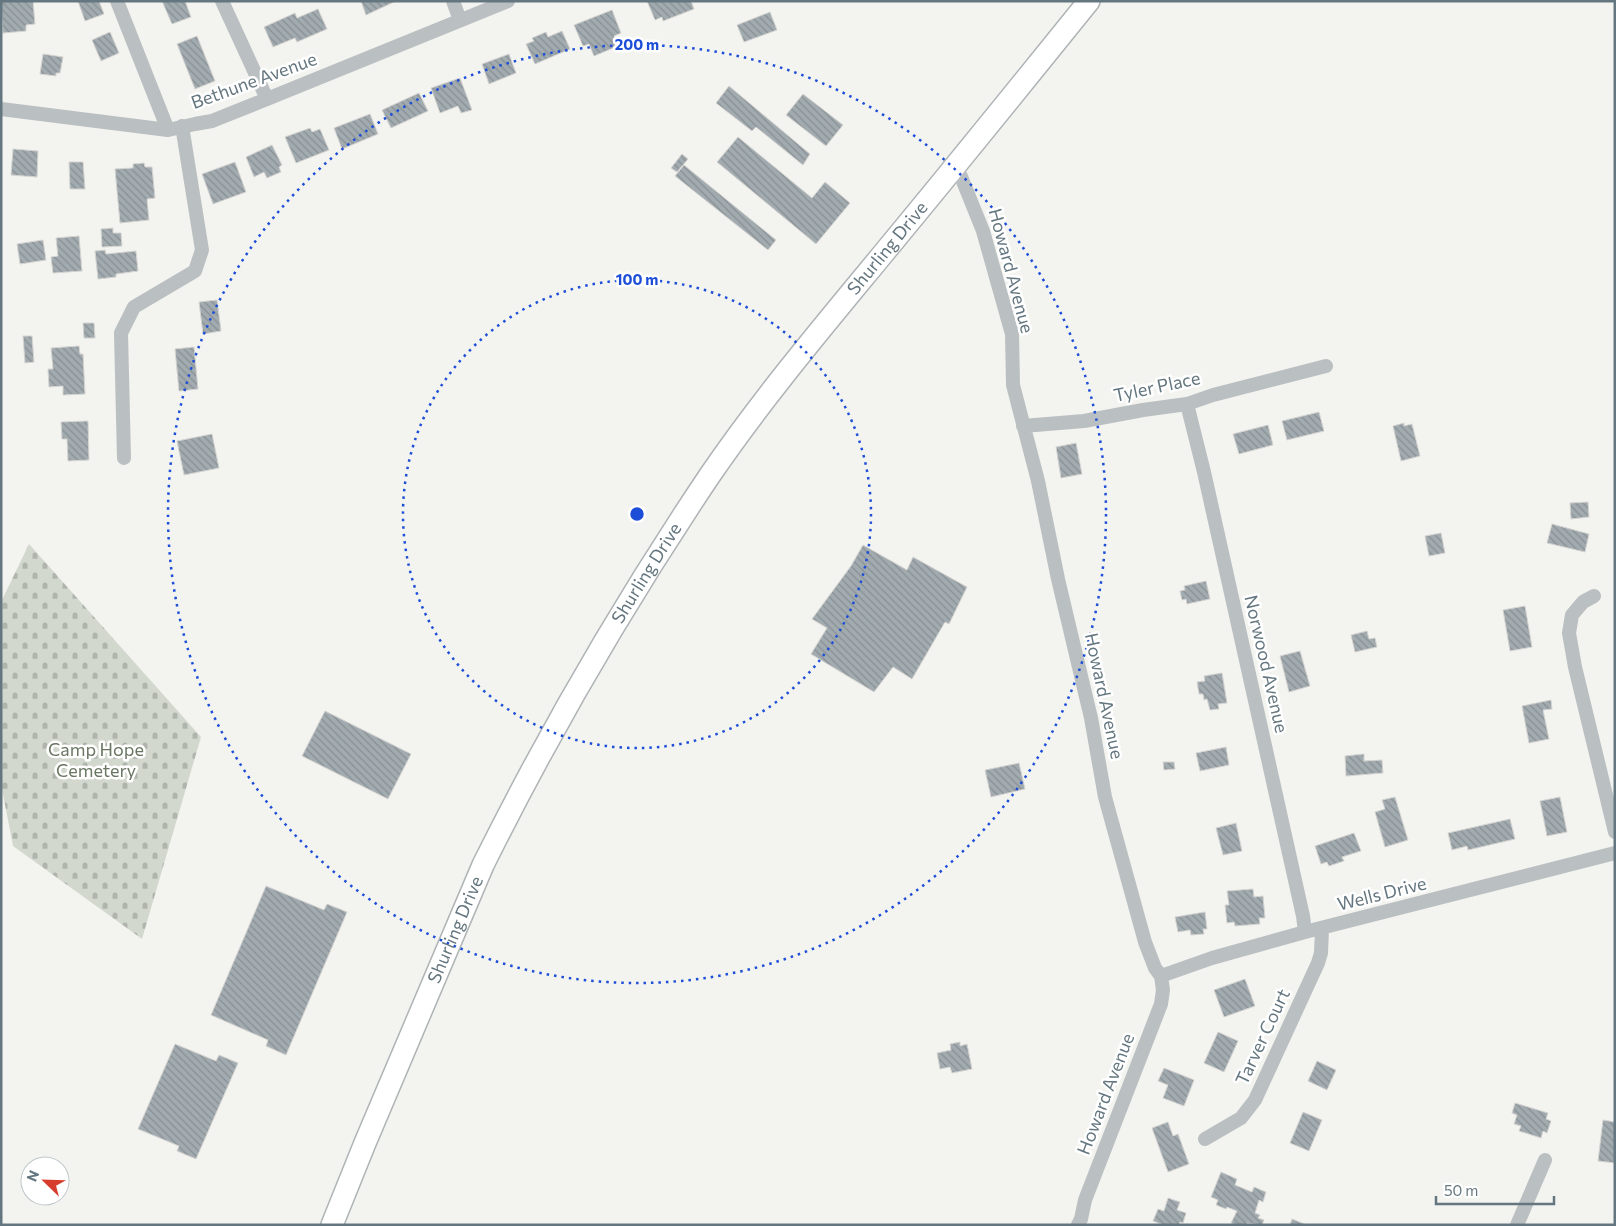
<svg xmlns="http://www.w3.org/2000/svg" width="1616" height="1226" font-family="Commissioner,sans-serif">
  <defs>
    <pattern id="cemetery-stones" width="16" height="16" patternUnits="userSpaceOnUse" patternTransform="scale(1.25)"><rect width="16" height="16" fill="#d3d8cf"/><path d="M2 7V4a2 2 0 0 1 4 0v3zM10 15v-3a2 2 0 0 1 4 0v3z" fill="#afb4ad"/></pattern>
    <pattern id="building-back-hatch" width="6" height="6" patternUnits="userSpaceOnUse" patternTransform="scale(1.25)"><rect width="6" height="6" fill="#a2abaf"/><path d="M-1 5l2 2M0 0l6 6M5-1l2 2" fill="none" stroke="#889094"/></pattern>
  </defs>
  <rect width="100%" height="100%" fill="#f3f3ef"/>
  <path fill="url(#cemetery-stones)" d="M 29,544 L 201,737 L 142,939 L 13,846 L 1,784 L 1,602 Z"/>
  <path fill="url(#building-back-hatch)" stroke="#d5d4d2" d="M 1,1 L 33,1 L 35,24 L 26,25 L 26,31 L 3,33 Z
    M 78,1 L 99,1 L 104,14 L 85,21 Z
    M 162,1 L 185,1 L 191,17 L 172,24 Z
    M 361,1 L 396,1 L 366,15 Z
    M 647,1 L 691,1 L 694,9 L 663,21 L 662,17 L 655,20 Z
    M 318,9 L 327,29 L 297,42 L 295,38 L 273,47 L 264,27 L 295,13 L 297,18 Z
    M 612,10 L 621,33 L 614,36 L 618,46 L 594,56 L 589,44 L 583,46 L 574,25 Z
    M 770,12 L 777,30 L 744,42 L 737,25 Z
    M 562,31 L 570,49 L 535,64 L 526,44 L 534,41 L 532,38 L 546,32 L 548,37 Z
    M 110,32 L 119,53 L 101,61 L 92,40 Z
    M 197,36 L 215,81 L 195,89 L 177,44 Z
    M 43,54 L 63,57 L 60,73 L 56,73 L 56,76 L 40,74 Z
    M 509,54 L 516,73 L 489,84 L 482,64 Z
    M 460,78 L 472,110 L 461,113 L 458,106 L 440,113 L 431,88 Z
    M 729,86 L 810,154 L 803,165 L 756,127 L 752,131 L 716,103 Z
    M 419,93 L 428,111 L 391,128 L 382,110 Z
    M 803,94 L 843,125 L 826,146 L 786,115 Z
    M 370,114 L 378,134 L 342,149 L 334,128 Z
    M 310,128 L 312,132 L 320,129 L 329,150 L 296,163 L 285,137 Z
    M 738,137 L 812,198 L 825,182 L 850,203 L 816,244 L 717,162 Z
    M 272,145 L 282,165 L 279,167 L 281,172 L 267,178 L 264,172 L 254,177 L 246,157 Z
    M 13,149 L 38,151 L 37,177 L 11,175 Z
    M 682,154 L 688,159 L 677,172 L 671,168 Z
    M 69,162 L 83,162 L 85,189 L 70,189 Z
    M 235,162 L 246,192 L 213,204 L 202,174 Z
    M 144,163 L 145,167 L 152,167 L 155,198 L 147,199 L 149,220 L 120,223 L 115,169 L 133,168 L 133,164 Z
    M 684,165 L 776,240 L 768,250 L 675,176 Z
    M 113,228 L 113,233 L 121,233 L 122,246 L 102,247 L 101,229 Z
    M 79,236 L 82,271 L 53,273 L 51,257 L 58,256 L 56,238 Z
    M 43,240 L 46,260 L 20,264 L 17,244 Z
    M 105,250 L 106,254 L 136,251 L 138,271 L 116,274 L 116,277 L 98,279 L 95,251 Z
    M 217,300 L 221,331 L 203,334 L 199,302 Z
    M 83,323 L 94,323 L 95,338 L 84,338 Z
    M 23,336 L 32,336 L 34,362 L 25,363 Z
    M 79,346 L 80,354 L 83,354 L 85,394 L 63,395 L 63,386 L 49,387 L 48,369 L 53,369 L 51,348 Z
    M 194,347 L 198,389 L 179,391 L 175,349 Z
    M 1319,412 L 1324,431 L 1287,440 L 1282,421 Z
    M 88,421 L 89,460 L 68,461 L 67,439 L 62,439 L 61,422 Z
    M 1404,423 L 1404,426 L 1412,424 L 1420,456 L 1401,461 L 1393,426 Z
    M 1268,425 L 1273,445 L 1239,454 L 1233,434 Z
    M 212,434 L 219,468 L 184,475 L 177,441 Z
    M 1076,443 L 1082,474 L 1061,478 L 1056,447 Z
    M 1588,502 L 1589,517 L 1571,519 L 1570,503 Z
    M 1552,524 L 1589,534 L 1585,552 L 1547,543 Z
    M 1441,533 L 1445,553 L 1429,556 L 1425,536 Z
    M 863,545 L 907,570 L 913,557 L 967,587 L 949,624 L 945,622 L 912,679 L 893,667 L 874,692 L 811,654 L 827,628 L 812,619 L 851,566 Z
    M 1206,581 L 1210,599 L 1187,604 L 1186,599 L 1182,600 L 1180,591 L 1185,590 L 1184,586 Z
    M 1525,606 L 1532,647 L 1510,651 L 1503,610 Z
    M 1367,631 L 1369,639 L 1375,638 L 1377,647 L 1355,652 L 1351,635 Z
    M 1300,651 L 1310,686 L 1289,692 L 1280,656 Z
    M 1222,673 L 1227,703 L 1218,704 L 1219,709 L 1210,710 L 1207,699 L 1204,700 L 1203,694 L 1199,694 L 1197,682 L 1205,681 L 1204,676 Z
    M 1551,700 L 1552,709 L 1543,710 L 1549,739 L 1529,743 L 1522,706 Z
    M 325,711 L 411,754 L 388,799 L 302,756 Z
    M 1226,747 L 1229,765 L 1200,771 L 1196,753 Z
    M 1364,754 L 1364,761 L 1382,760 L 1383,773 L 1346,776 L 1345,756 Z
    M 1163,762 L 1174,762 L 1175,769 L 1164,770 Z
    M 1019,763 L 1025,789 L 991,797 L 985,770 Z
    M 1395,797 L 1408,840 L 1385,847 L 1375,812 L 1385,809 L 1382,800 Z
    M 1560,797 L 1567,832 L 1547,836 L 1540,801 Z
    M 1510,819 L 1515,839 L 1468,850 L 1467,846 L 1452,850 L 1448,833 Z
    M 1236,823 L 1242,851 L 1223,855 L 1216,828 Z
    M 1354,833 L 1361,851 L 1342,857 L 1344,861 L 1329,866 L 1327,862 L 1321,864 L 1315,846 Z
    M 266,886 L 324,910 L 327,904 L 347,912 L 286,1055 L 266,1046 L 268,1040 L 211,1015 Z
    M 1253,889 L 1254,897 L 1263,896 L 1265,918 L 1259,918 L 1260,924 L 1235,926 L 1234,922 L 1227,923 L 1225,905 L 1229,905 L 1227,891 Z
    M 1205,912 L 1207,929 L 1203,929 L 1204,934 L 1191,935 L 1190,930 L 1178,932 L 1175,917 Z
    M 1245,979 L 1255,1006 L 1224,1017 L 1214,990 Z
    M 1218,1032 L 1238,1041 L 1224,1072 L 1204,1063 Z
    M 960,1042 L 960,1046 L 967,1044 L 972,1069 L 952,1073 L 950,1067 L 940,1069 L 937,1053 L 951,1050 L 950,1044 Z
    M 175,1044 L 216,1061 L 219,1055 L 238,1063 L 196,1159 L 177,1151 L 179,1146 L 138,1129 Z
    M 1317,1061 L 1336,1070 L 1327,1090 L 1308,1081 Z
    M 1164,1068 L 1194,1080 L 1184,1106 L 1163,1098 L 1168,1085 L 1158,1081 Z
    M 1515,1103 L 1548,1113 L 1546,1119 L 1551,1121 L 1547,1133 L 1543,1131 L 1541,1138 L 1519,1131 L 1521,1126 L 1514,1124 L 1517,1115 L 1512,1113 Z
    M 1303,1112 L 1322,1120 L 1309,1151 L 1290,1143 Z
    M 1603,1120 L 1615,1122 L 1615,1163 L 1598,1161 Z
    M 1168,1122 L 1173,1136 L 1178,1134 L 1189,1164 L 1168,1172 L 1152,1128 Z
    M 1221,1172 L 1237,1179 L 1235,1185 L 1252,1192 L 1254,1187 L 1266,1192 L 1263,1202 L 1259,1200 L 1255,1213 L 1260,1215 L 1258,1218 L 1264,1220 L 1262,1225 L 1247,1223 L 1247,1225 L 1235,1225 L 1231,1223 L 1237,1211 L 1227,1207 L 1226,1209 L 1216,1205 L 1218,1200 L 1211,1197 Z
    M 1168,1198 L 1180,1202 L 1177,1210 L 1186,1213 L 1183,1223 L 1180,1222 L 1179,1225 L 1161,1225 L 1161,1224 L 1153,1221 L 1158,1209 L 1164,1211 Z
    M 1292,1219 L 1307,1225 L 1290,1225 Z"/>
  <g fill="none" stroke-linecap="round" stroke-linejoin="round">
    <defs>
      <g id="primary">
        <path id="s1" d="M 332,1225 L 365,1143 L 483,865 C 550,730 626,600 710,475 C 764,396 827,322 887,249 C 955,167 1022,84 1089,1"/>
      </g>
    </defs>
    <use href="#primary" stroke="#aeb3b6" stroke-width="24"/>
    <path stroke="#babfc1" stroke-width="14" d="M 117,1 L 168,130
      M 222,1 L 267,99
      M 453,1 L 460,20
      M 1,109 L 168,130 L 195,124 L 212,121 L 267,99 L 508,1
      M 956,166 L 962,179 L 983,231 L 1012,334 L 1013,385 L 1038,481 L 1058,579 L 1091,718 L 1105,797 L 1145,942 L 1155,968 L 1161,976 L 1163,990 L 1161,1004 L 1085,1200 L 1081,1219 L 1078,1225
      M 1187,404 L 1204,472 L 1303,916 L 1305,932
      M 1023,426 L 1084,421 L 1143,410 L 1187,404 L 1213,395 L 1326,366
      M 124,458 L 121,333 L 134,307 L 195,271 L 202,250 L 182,126
      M 1594,596 L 1583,602 L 1572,615 L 1569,633 L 1575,667 L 1615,832
      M 1161,976 L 1212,958 L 1305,932 L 1615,853
      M 1205,1139 L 1241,1118 L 1255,1100 L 1318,963 L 1321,953 L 1322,929
      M 1517,1225 L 1545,1160"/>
    <use href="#primary" stroke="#fff" stroke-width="21"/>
  </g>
  <g fill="none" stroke="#1d4ed8" stroke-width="2.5" stroke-dasharray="2.5 5">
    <circle cx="637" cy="514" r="234"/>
    <circle cx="637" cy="514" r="469"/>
  </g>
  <g text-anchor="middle" stroke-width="5" stroke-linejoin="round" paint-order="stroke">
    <g font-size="18" fill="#64767f" stroke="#fff">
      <text transform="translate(254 81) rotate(-20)" y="6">Bethune Avenue</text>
      <text dy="6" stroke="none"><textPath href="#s1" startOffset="1130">Shurling Drive</textPath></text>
      <text transform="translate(1011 271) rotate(75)" y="6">Howard Avenue</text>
      <text transform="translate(1157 387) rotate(-12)" y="6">Tyler Place</text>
      <text dy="6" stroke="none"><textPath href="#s1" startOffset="725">Shurling Drive</textPath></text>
      <text transform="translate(1266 664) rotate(77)" y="6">Norwood Avenue</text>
      <text transform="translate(1104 696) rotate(78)" y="6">Howard Avenue</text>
      <text transform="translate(1382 894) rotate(-14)" y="6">Wells Drive</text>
      <text dy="6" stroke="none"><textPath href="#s1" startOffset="320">Shurling Drive</textPath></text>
      <text transform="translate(1263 1037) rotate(-65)" y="6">Tarver Court</text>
      <text transform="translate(1106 1094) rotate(-69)" y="6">Howard Avenue</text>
    </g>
    <g font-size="18" fill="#697662" stroke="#fff">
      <text x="96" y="756">Camp Hope<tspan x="96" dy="21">Cemetery</tspan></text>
    </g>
  </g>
  <circle cx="637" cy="514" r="8" fill="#1d4ed8" stroke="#fff" stroke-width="2.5"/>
  <g font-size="15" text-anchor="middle" font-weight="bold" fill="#1d4ed8" stroke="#fff" stroke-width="5" stroke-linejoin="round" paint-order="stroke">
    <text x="637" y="50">200 m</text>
    <text x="637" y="285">100 m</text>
  </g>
  <rect width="1616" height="1226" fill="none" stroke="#64767f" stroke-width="5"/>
  <g transform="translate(45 1181) rotate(293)"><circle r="24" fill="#ffffff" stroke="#c1c8cc"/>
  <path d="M0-4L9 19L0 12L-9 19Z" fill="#d73d2c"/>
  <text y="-8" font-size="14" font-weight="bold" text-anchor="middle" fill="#64767f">N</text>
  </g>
  <path d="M1436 1196v8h118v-8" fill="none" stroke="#64767f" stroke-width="2.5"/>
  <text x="1444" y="1196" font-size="15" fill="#64767f" stroke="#ffffff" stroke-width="4" paint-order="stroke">50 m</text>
</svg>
